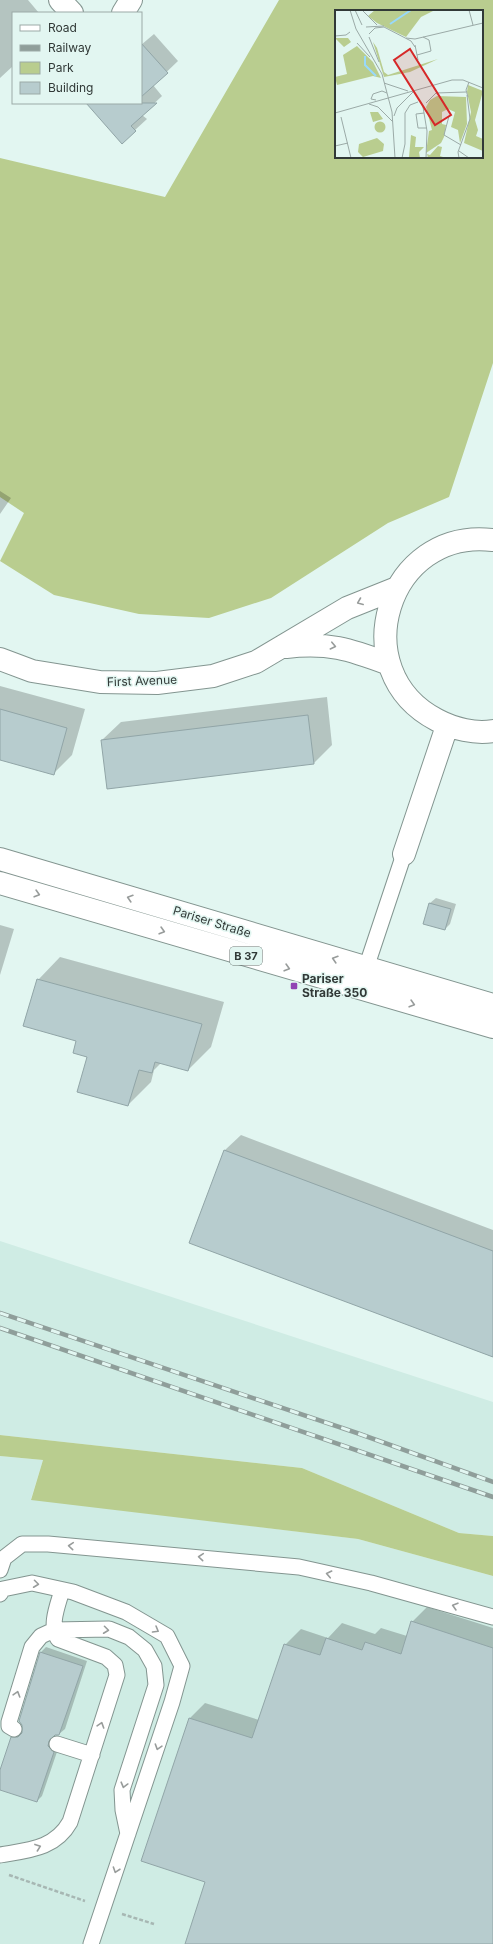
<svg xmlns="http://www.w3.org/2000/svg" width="493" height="1944" font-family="Inter,sans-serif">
  <rect width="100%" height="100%" fill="#e2f6f1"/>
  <path fill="#cfece4" d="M 0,1241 L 493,1402 L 493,1536 L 459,1533 L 302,1468 L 0,1435 Z
    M 0,1456 L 43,1460 L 31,1499 L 358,1539 L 493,1576 L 493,1944 L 0,1944 Z"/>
  <path fill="#b9cd8f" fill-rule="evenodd" d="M 279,0 L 493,0 L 493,363 L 449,497 L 388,523 L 271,598 L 209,618 L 139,614 L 54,595 L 0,561 L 24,513 L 0,497 L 0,158 L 165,197 ZM 336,11 L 482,11 L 482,157 L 336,157 Z
    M 0,1435 L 302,1468 L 459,1533 L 493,1536 L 493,1576 L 358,1539 L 31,1500 L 43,1460 L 0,1456 Z"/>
  <path fill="#0003" d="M 0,0 L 28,0 L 39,13 L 13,13 L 13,66 L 0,78 Z
    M 154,34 L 178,61 L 153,85 L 162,96 L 142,115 L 147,119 L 122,142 L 89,103 L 141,103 L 141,45 Z
    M 0,491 L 11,498 L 0,514 Z
    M 0,686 L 85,709 L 72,755 L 53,774 L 0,759 Z
    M 327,697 L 332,745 L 314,763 L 102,740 L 121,722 Z
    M 436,898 L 456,904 L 450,924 L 445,929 L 430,903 Z
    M 0,925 L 14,929 L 0,975 Z
    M 60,957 L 224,1002 L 211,1047 L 188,1070 L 162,1062 L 154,1070 L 151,1082 L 128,1105 L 88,1056 L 38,980 Z
    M 241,1135 L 493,1230 L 493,1357 L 190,1242 L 225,1150 Z
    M 427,1607 L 493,1628 L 493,1944 L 186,1944 L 207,1881 L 142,1861 L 190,1718 L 205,1703 L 259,1720 L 285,1645 L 301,1629 L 328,1638 L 342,1623 L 375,1634 L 381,1628 L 407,1636 L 412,1622 Z
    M 46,1647 L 87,1661 L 65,1729 L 59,1734 L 54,1734 L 53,1741 L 59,1746 L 42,1796 L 37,1801 L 0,1789 L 0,1774 L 12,1738 L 18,1732 L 23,1732 L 41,1652 Z"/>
  <path fill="#b7ccce" stroke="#91a5a7" d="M 141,43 L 168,73 L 141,97 Z
    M 86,103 L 157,103 L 131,126 L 136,131 L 122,144 Z
    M 0,709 L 67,728 L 54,775 L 0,760 Z
    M 308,715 L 314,764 L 107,789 L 101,740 Z
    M 429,903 L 451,909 L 445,930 L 423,924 Z
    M 37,979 L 202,1024 L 188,1071 L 155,1062 L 152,1073 L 139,1070 L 128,1106 L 77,1092 L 87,1057 L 73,1053 L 76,1041 L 23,1026 Z
    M 224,1150 L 493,1251 L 493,1357 L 189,1243 Z
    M 411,1621 L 493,1648 L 493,1944 L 185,1944 L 205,1882 L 141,1861 L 189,1718 L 252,1738 L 284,1644 L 320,1655 L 326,1638 L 362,1650 L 365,1642 L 401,1654 Z
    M 40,1652 L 83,1666 L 59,1735 L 55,1735 L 49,1741 L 48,1746 L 54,1752 L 37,1802 L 0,1790 L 0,1770 L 11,1737 L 18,1737 L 22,1733 L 22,1725 L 19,1721 Z"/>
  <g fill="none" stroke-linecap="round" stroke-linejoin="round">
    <defs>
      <path id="service" d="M 366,968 L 404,854
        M 0,1570 L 4,1558 L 22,1544 L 48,1544 L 299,1567 L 371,1583 L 493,1617
        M 0,1594 L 3,1589 L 32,1583 L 73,1592 L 126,1612 L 167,1636 L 182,1666 L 172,1702 L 91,1944
        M 14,1729 L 9,1726 L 9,1722 L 32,1647 L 41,1636 L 54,1630 L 109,1629 L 129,1637 L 145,1650 L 154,1666 L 156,1685 L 122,1790 L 123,1810 L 128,1834
        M 57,1744 L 92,1755
        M 0,1855 C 28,1850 55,1849 70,1822 L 117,1675 L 115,1665 L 106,1657 L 58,1639 C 49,1625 58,1605 62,1590"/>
      <path id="minor" d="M 60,0 L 72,13
        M 123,13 L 131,0
        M 493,540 C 387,527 343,671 437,720 C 454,729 475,734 493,731
        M 286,647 C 328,642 349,649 389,664
        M 0,659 L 32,671 L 100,682 L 157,683 L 213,676 L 256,662 L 347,608 L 397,588
        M 404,854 L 447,726"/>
      <path id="primary" d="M 0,859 L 493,1005
        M 0,883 L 493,1027"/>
    </defs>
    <use href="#service" stroke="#839590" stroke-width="17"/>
    <use href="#minor" stroke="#839590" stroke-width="24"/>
    <use href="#primary" stroke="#839590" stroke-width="24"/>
    <path stroke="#a7b7b3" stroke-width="2.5" stroke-dasharray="4 2" stroke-linecap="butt" d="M 9,1875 L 85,1901
      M 122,1914 L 154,1924"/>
    <use href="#service" stroke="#fff" stroke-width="15"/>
    <use href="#minor" stroke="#fff" stroke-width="22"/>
    <use href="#primary" stroke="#fff" stroke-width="22"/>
    <defs>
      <path id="rail" d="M 0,1313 L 357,1433 L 493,1482
        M 0,1328 L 493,1497"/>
    </defs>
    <use href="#rail" stroke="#8f9e9a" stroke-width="4.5"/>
    <use href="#rail" stroke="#e2f6f1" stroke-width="3" stroke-dasharray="9" stroke-linecap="butt"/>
  </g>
  <defs><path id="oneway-chevron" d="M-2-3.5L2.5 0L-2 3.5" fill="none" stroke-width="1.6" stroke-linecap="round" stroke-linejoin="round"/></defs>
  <g stroke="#989c9b">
    <use href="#oneway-chevron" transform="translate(360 602) rotate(158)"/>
    <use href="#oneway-chevron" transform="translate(333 646) rotate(13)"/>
    <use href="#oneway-chevron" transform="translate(37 894) rotate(16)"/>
    <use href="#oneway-chevron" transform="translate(130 898) rotate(-163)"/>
    <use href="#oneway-chevron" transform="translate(162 931) rotate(16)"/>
    <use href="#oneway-chevron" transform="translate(335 959) rotate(-163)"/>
    <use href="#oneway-chevron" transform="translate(287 968) rotate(16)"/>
    <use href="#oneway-chevron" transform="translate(412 1004) rotate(16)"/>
    <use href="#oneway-chevron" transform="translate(71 1546) rotate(-175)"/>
    <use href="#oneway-chevron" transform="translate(201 1557) rotate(-175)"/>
    <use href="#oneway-chevron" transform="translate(329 1574) rotate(-168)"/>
    <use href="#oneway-chevron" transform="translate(36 1584) rotate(7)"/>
    <use href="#oneway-chevron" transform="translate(455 1606) rotate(-164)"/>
    <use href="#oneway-chevron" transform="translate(106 1630) rotate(7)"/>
    <use href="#oneway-chevron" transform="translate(156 1630) rotate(30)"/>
    <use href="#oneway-chevron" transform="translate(17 1694) rotate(-73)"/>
    <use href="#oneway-chevron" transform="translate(101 1725) rotate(-72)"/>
    <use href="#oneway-chevron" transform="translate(158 1747) rotate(108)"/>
    <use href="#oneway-chevron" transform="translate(124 1785) rotate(105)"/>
    <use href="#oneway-chevron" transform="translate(38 1847) rotate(-20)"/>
    <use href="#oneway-chevron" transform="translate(116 1870) rotate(109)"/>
  </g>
  <rect fill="#9143b3" stroke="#e2f6f1" stroke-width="1.5" x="290" y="982" width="8" height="8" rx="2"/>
  <g text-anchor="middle" stroke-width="3" stroke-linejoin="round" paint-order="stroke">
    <rect fill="#e2f6f1" stroke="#66726f" stroke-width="1" x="230" y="947" width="32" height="18" rx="3"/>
    <g font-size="11" font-weight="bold" fill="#313937">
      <text x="246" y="960">B 37</text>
    </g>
    <g font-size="12" fill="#313937" stroke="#e2f6f1">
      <text transform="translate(142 681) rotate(-2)" y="4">First Avenue</text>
      <text transform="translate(212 922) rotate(17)" y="4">Pariser Straße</text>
    </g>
    <g font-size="12" font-weight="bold" fill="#313937" stroke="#e2f6f1" text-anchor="start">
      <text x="302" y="983">Pariser<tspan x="302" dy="14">Straße 350</tspan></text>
    </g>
  </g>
  <g transform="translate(335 10)">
    <rect width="148" height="148" fill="#e2f6f1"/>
    <path d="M 40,0 L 100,0 L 86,7 L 71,27 L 42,13 L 33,6 ZM 0,28 L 13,28 L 16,32 L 9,37 ZM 38,32 L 42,38 L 49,62 L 53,65 L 103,49 L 75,62 L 49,67 ZM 22,36 L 38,52 L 46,68 L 38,66 L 2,75 L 0,67 L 12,64 L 8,45 ZM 133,75 L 148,81 L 140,110 L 143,120 L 141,126 L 148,129 L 148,141 L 129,133 L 136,102 L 132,82 ZM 102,86 L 131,87 L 132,114 L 125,133 L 123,120 L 116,117 L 120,102 L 113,99 L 107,102 L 107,114 L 111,115 L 109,127 L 106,133 L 91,143 L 94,121 L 97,120 L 91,97 L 95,90 ZM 35,102 L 43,102 L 48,109 L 38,112 ZM39.5 117a5.5 5.5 0 1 1 11 0a5.5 5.5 0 1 1-11 0ZM 76,125 L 81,127 L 80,137 L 89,137 L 84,142 L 85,148 L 74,147 ZM 42,128 L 49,134 L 48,141 L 28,147 L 23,142 L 24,134 ZM 103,136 L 107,137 L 105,146 L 111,148 L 93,148 L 92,144 L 95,145 Z" fill="#b9cd8f"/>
    <path fill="none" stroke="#98d9fb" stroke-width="2" d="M 55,14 L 76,0M 30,46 L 30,55 L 41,66"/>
    <path fill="none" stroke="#9baaa7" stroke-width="1" d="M 15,0 L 21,19 L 47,64M 20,0 L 27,15M 27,0 L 42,15M 134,0 L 138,15M 31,17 L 49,16M 34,24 L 40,18 L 49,17 L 76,31 L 80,37M 0,26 L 11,25 L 15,22M 34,27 L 44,52M 71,28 L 80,29 L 148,13M 22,33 L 35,47M 80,35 L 83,50M 82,45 L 96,41 L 94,30 L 88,27M 47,64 L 57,102 L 60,148M 49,73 L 73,81M 133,87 L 131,80 L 134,72M 41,90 L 36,89 L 38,84 L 47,81 L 52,83M 91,93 L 101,83 L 131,82M 34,94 L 43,97 L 58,112M 88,97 L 92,121 L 91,148M 0,103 L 117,70 L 128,70 L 148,78M 89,103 L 81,104 L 83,118 L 92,118M 59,106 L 62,98 L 79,81M 114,106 L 109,125 L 126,135M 6,107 L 16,148M 0,136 L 13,133M 124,141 L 134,148M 67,148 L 70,134 L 70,103 L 75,95 L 83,92M 124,148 L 123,142 L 135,109 L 132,85"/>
    <path fill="#d62828" fill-opacity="0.15" stroke="#d62828" stroke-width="2" d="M 75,39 L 116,105 L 100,115 L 59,50 Z"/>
    <rect width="148" height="148" fill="none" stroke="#313937" stroke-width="2"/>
  </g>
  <rect x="12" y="12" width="130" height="92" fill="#e2f6f1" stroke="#9baaa7"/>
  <rect x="20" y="25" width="20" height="6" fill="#ffffff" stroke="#9baaa7"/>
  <text x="48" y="32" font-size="12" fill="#313937">Road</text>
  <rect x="20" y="45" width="20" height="6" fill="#8f9e9a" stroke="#9baaa7"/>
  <text x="48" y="52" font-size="12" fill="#313937">Railway</text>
  <rect x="20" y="62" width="20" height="12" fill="#b9cd8f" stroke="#9baaa7"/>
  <text x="48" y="72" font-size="12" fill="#313937">Park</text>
  <rect x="20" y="82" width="20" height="12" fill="#b7ccce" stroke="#9baaa7"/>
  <text x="48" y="92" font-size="12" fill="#313937">Building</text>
</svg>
